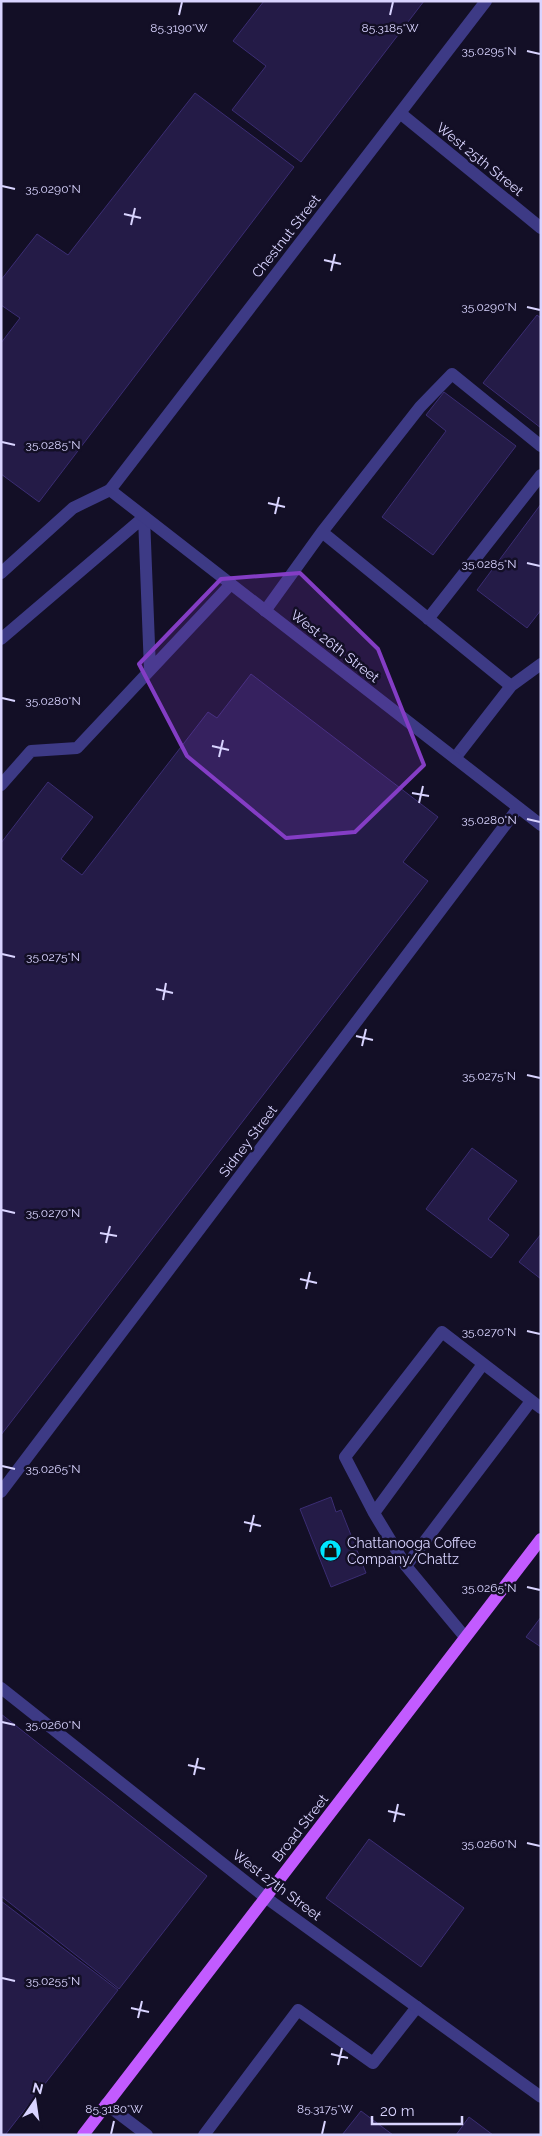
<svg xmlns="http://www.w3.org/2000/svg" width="542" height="2136" font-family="Raleway,sans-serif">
  <rect width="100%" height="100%" fill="#130f26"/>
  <path fill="#241b47" stroke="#3b2d73" d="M 264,1 L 424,1 L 301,162 L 232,110 L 266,66 L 233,41 Z
    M 195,93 L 294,167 L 39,502 L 1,474 L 1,343 L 20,318 L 1,305 L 1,280 L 37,234 L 68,255 Z
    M 537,315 L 541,318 L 541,428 L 483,383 Z
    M 444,392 L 516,446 L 433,555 L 382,517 L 446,431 L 426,415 Z
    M 541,504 L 541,610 L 527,628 L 477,590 Z
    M 251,674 L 438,817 L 403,862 L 428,881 L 1,1435 L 1,843 L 48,782 L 93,817 L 61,859 L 82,875 L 208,712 L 217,718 Z
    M 472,1148 L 517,1181 L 488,1219 L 509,1235 L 491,1258 L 426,1209 Z
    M 541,1234 L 541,1279 L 519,1262 Z
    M 331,1497 L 336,1512 L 341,1510 L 366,1573 L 331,1587 L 300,1509 Z
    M 541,1617 L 541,1647 L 526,1637 Z
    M 1,1714 L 207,1876 L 119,1989 L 1,1896 Z
    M 369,1839 L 464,1908 L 421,1967 L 326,1898 Z
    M 1,1901 L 118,1990 L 5,2135 L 1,2135 Z
    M 361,2111 L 393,2135 L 342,2135 Z
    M 469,2117 L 493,2135 L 456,2135 Z"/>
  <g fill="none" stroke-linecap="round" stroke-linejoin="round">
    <path stroke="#3d3a85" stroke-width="12" d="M 144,517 L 150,670
      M 322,532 L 420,407 L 452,374 L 541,446
      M 1,573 L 73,508 L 110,490
      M 265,611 L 322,532 L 511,686 L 455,758
      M 428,619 L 541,475
      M 1,639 L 144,517
      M 511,686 L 541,664
      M 1,785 L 31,751 L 77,748 L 231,584
      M 374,1513 L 483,1364
      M 406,1566 L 531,1401
      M 465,1637 L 406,1566 L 374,1513 L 345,1457 L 442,1332 L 541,1408
      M 106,2104 L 147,2135
      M 204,2135 L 298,2010 L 373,2063 L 417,2007"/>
    <path stroke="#3d3a85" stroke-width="12" d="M 486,1 L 110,490 L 541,825
      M 400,113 L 541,228
      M 1,1492 L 518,808
      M 1,1688 L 265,1897 L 541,2097"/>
    <path stroke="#c25bff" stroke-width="12" d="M 83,2135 L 541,1539"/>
  </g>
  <path fill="#843dc5" fill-opacity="0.2" stroke="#843dc5" stroke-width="4" stroke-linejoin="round" d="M 300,573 L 378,649 L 424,765 L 355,832 L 286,838 L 187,756 L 139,664 L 221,579 Z"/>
  <path fill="none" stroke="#d9d4ff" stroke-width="2" d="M 179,15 L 182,2M 390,15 L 393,2M 527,51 L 540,54M 2,186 L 15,189M 124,214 L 141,218M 131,225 L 135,208M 324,260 L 341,264M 331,271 L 335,254M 527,307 L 540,310M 2,442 L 15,445M 268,503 L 285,507M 275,514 L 279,497M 527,563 L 540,566M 2,698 L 15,701M 212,746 L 229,750M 219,757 L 223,740M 412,793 L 429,796M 419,803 L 423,786M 527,819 L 540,822M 2,954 L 15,957M 156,989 L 173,993M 163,1000 L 166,983M 356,1036 L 373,1040M 362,1046 L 366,1029M 527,1075 L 540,1078M 2,1210 L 15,1213M 100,1233 L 117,1236M 106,1243 L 110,1226M 300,1279 L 317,1283M 306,1289 L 310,1272M 527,1331 L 540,1334M 2,1466 L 15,1469M 244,1522 L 261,1526M 250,1532 L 254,1515M 527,1587 L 540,1590M 2,1722 L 15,1725M 188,1765 L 205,1769M 194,1775 L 198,1758M 388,1811 L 405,1815M 394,1822 L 398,1804M 527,1843 L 540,1846M 2,1978 L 15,1981M 131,2008 L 149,2012M 138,2018 L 142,2001M 331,2054 L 348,2058M 338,2065 L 342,2048M 111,2134 L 114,2121M 322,2134 L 325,2121"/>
  <defs>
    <symbol id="shop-disc" viewBox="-11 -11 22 22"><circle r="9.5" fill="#00e5ff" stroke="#130f26"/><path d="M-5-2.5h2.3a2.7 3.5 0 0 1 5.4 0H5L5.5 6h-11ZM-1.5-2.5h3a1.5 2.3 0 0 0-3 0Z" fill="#111"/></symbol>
  </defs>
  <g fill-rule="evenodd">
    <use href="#shop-disc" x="318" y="1538" width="25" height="25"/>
  </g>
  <g text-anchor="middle" stroke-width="5" stroke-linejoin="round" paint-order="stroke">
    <g font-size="14" fill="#d9d4ff" stroke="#130f26">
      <text transform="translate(480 159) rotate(39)" y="5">West 25th Street</text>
      <text transform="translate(286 236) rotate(-52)" y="5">Chestnut Street</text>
      <text transform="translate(335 646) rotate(38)" y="5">West 26th Street</text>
      <text transform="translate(248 1141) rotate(-53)" y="5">Sidney Street</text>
      <text transform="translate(300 1828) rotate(-52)" y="5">Broad Street</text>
      <text transform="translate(277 1885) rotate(37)" y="5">West 27th Street</text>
    </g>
    <g font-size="14" fill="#d9d4ff" stroke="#130f26" text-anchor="start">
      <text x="347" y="1548">Chattanooga Coffee<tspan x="347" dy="16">Company/Chattz</tspan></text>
    </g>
  </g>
  <g font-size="12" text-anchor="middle" fill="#d9d4ff" stroke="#130f26" stroke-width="5" stroke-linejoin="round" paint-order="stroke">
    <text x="179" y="32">85.3190°W</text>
    <text x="390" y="32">85.3185°W</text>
    <text x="489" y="55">35.0295°N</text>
    <text x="53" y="193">35.0290°N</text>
    <text x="489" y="311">35.0290°N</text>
    <text x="53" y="449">35.0285°N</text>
    <text x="489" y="568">35.0285°N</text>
    <text x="53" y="705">35.0280°N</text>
    <text x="489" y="824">35.0280°N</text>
    <text x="53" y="961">35.0275°N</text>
    <text x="489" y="1080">35.0275°N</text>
    <text x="53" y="1217">35.0270°N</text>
    <text x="489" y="1336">35.0270°N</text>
    <text x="53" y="1473">35.0265°N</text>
    <text x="489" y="1592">35.0265°N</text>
    <text x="53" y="1729">35.0260°N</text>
    <text x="489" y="1848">35.0260°N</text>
    <text x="53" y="1985">35.0255°N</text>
    <text x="114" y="2113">85.3180°W</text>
    <text x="325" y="2113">85.3175°W</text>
  </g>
  <rect width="542" height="2136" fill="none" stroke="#d9d4ff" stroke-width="5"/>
  <g transform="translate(35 2101) rotate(13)" stroke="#130f26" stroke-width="4" paint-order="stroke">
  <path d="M0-4L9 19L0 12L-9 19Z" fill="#d9d4ff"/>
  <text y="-8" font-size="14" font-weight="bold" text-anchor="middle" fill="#d9d4ff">N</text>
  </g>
  <path d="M372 2116v8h90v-8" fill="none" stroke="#d9d4ff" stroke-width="2.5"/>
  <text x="380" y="2116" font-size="15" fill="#d9d4ff" stroke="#130f26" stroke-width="4" paint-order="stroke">20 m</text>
</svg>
